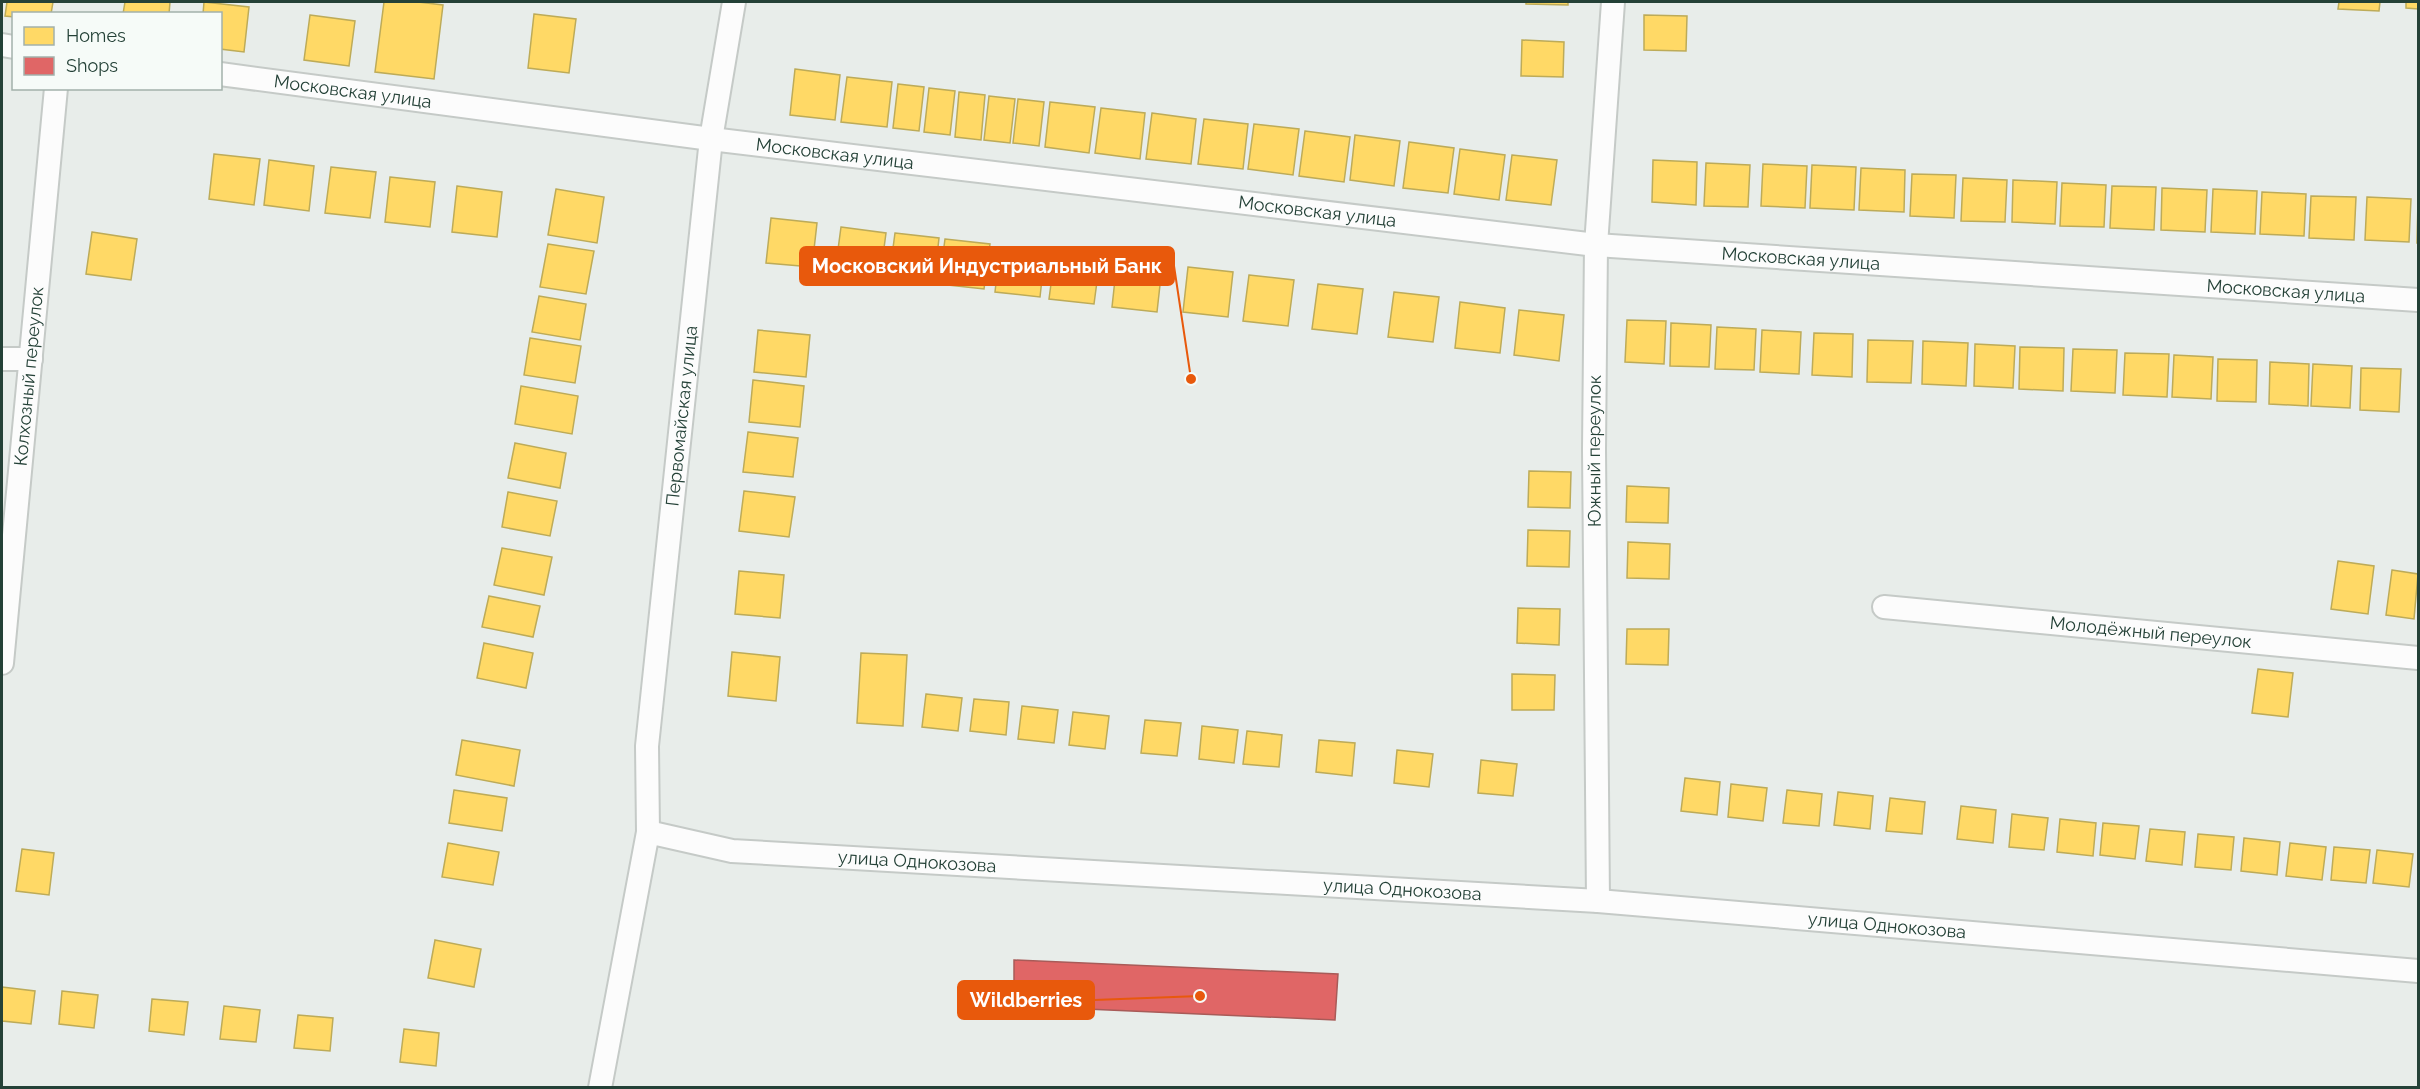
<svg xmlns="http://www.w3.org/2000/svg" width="2420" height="1089" font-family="Raleway,sans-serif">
  <rect width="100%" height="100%" fill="#e8edea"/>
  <path fill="#ffd966" stroke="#bdab58" stroke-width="1.5" d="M 7,2 L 53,2 L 51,14 L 14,14 L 14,17 L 5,16 Z
    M 125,2 L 170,2 L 169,14 L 123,14 Z
    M 204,2 L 249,7 L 244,52 L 220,49 L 220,14 L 203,14 Z
    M 384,2 L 418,2 L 443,5 L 434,79 L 375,72 Z
    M 1526,2 L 1568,2 L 1568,5 L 1526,4 Z
    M 2339,2 L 2380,2 L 2379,11 L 2338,9 Z
    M 2406,2 L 2418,2 L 2418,9 L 2406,8 Z
    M 534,14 L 576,19 L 569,73 L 528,68 Z
    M 310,15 L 355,21 L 349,66 L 304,60 Z
    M 1644,15 L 1687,16 L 1686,51 L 1644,50 Z
    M 1522,40 L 1564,42 L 1563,77 L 1521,76 Z
    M 795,69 L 840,75 L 835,120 L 790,115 Z
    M 847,77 L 892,82 L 887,127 L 841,122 Z
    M 898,84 L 924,87 L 919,131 L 893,128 Z
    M 929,88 L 955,91 L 950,135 L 924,132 Z
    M 959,92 L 985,95 L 981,140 L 955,137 Z
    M 989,96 L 1015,99 L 1010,143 L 984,140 Z
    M 1018,99 L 1044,102 L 1039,146 L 1013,143 Z
    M 1050,102 L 1095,107 L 1089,153 L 1045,147 Z
    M 1101,108 L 1145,113 L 1140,159 L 1095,153 Z
    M 1152,113 L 1196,119 L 1191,164 L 1146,159 Z
    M 1204,119 L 1248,124 L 1243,169 L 1198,164 Z
    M 1254,124 L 1299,129 L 1293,175 L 1248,169 Z
    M 1305,131 L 1350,137 L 1344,182 L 1299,176 Z
    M 1355,135 L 1400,141 L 1394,186 L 1350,180 Z
    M 1409,142 L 1454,148 L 1448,193 L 1403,188 Z
    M 1460,149 L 1505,155 L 1499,200 L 1454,194 Z
    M 214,154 L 260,159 L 254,205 L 209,199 Z
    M 1512,155 L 1557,160 L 1551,205 L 1506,200 Z
    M 269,160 L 314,166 L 309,211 L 264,205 Z
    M 1653,160 L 1697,162 L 1696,205 L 1652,202 Z
    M 1706,163 L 1750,165 L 1748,207 L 1704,206 Z
    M 1763,164 L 1807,166 L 1805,208 L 1761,206 Z
    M 1812,165 L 1856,167 L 1854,210 L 1810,208 Z
    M 331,167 L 376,172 L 370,218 L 325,213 Z
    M 1861,168 L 1905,170 L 1904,212 L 1859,210 Z
    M 1912,174 L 1956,175 L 1954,218 L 1910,216 Z
    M 390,177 L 435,182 L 430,227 L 385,222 Z
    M 1963,178 L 2007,180 L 2005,222 L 1961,221 Z
    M 2013,180 L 2057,182 L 2055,224 L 2012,222 Z
    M 2062,183 L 2106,185 L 2104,227 L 2060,226 Z
    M 457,186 L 502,192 L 497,237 L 452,232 Z
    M 2112,186 L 2156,187 L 2154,230 L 2110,228 Z
    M 2162,188 L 2207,190 L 2205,232 L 2161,230 Z
    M 556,189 L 604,197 L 597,243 L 548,235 Z
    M 2213,189 L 2257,191 L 2255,234 L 2211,232 Z
    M 2262,192 L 2306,194 L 2304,236 L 2260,234 Z
    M 2311,196 L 2356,197 L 2354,240 L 2309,238 Z
    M 2367,197 L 2411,199 L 2409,242 L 2365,240 Z
    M 2418,201 L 2418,243 L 2417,243 Z
    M 771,218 L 817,223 L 812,267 L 766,263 Z
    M 841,227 L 886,233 L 880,278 L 835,272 Z
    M 92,232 L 137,239 L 131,280 L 86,274 Z
    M 895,233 L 939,238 L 934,283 L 889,278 Z
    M 945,239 L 990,244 L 984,289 L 939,284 Z
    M 548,244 L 594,251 L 586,294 L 540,287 Z
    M 1000,247 L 1045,252 L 1040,297 L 995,292 Z
    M 1055,254 L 1100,259 L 1094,304 L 1049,299 Z
    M 1117,261 L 1162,267 L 1157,312 L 1112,307 Z
    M 1188,267 L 1233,272 L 1228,317 L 1183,312 Z
    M 1249,275 L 1294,280 L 1288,326 L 1243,321 Z
    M 1318,284 L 1363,289 L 1357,334 L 1312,329 Z
    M 1394,292 L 1439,297 L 1433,342 L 1388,337 Z
    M 539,296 L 586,304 L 580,340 L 532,332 Z
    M 1460,302 L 1505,308 L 1500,353 L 1455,348 Z
    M 1519,310 L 1564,315 L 1559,361 L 1514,355 Z
    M 1627,320 L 1666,321 L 1664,364 L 1625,362 Z
    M 1671,323 L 1711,325 L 1709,367 L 1670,366 Z
    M 1717,327 L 1756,329 L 1754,370 L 1715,369 Z
    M 758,330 L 810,335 L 806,377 L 754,372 Z
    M 1762,330 L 1801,332 L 1799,374 L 1760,372 Z
    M 1814,333 L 1853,334 L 1852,377 L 1812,375 Z
    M 530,338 L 581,346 L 575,383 L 524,375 Z
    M 1868,340 L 1913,341 L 1911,383 L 1867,382 Z
    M 1923,341 L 1968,343 L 1966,386 L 1922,384 Z
    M 1975,344 L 2015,346 L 2013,388 L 1974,386 Z
    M 2020,347 L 2064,348 L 2063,391 L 2019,389 Z
    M 2073,349 L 2117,350 L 2115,393 L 2071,391 Z
    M 2125,353 L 2169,354 L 2167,397 L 2123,395 Z
    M 2174,355 L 2213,357 L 2211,399 L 2172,397 Z
    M 2218,359 L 2257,360 L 2256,402 L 2217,401 Z
    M 2270,362 L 2309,364 L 2308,406 L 2269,404 Z
    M 2313,364 L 2352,366 L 2350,408 L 2311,406 Z
    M 2361,368 L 2401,369 L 2399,412 L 2360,410 Z
    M 753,380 L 804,386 L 800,427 L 749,422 Z
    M 521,386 L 578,396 L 572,434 L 515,424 Z
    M 748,432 L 798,438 L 793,477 L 743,472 Z
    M 515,443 L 566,453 L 560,488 L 508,478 Z
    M 1529,471 L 1571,472 L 1570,508 L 1528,507 Z
    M 1627,486 L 1669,488 L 1668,523 L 1626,522 Z
    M 744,491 L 795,497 L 789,537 L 739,531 Z
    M 508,492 L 557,501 L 550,536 L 502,527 Z
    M 1528,530 L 1570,531 L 1569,567 L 1527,566 Z
    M 1628,542 L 1670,544 L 1669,579 L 1627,578 Z
    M 502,548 L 552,557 L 544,595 L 494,585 Z
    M 2338,561 L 2374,566 L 2368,614 L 2331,609 Z
    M 2392,570 L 2418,574 L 2414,619 L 2386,615 Z
    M 739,571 L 784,575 L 780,618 L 735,614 Z
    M 489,596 L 540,606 L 533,637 L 482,627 Z
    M 1518,608 L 1560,609 L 1559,645 L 1517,643 Z
    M 1627,629 L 1669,629 L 1668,665 L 1626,664 Z
    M 484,643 L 533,653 L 526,688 L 477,678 Z
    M 732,652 L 780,657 L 776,701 L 728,696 Z
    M 861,653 L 907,655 L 903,726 L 857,723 Z
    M 2258,669 L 2293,673 L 2288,717 L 2252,713 Z
    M 1512,674 L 1555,675 L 1554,710 L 1512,710 Z
    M 926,694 L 962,698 L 958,731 L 922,727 Z
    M 974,699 L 1009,702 L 1006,735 L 970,731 Z
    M 1022,706 L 1058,710 L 1054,743 L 1018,739 Z
    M 1073,712 L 1109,716 L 1105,749 L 1069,745 Z
    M 1145,720 L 1181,723 L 1177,756 L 1141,753 Z
    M 1202,726 L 1238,730 L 1234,763 L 1199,759 Z
    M 1247,731 L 1282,735 L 1279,767 L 1243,764 Z
    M 462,740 L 520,750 L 514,786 L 456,775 Z
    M 1319,740 L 1355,743 L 1352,776 L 1316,772 Z
    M 1397,750 L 1433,754 L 1429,787 L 1394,783 Z
    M 1481,760 L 1517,764 L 1513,796 L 1478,793 Z
    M 1685,778 L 1720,782 L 1717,815 L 1681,811 Z
    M 1731,784 L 1767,788 L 1763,821 L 1728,817 Z
    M 454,790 L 507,798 L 502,831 L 449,823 Z
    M 1787,790 L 1822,794 L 1819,826 L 1783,823 Z
    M 1838,792 L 1873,796 L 1870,829 L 1834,825 Z
    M 1890,798 L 1925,802 L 1922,834 L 1886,831 Z
    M 1961,806 L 1996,810 L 1993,843 L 1957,839 Z
    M 2012,814 L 2048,818 L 2044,850 L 2009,847 Z
    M 2060,819 L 2096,823 L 2093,856 L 2057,852 Z
    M 2103,823 L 2139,826 L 2135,859 L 2100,855 Z
    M 2150,829 L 2185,832 L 2182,865 L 2146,861 Z
    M 2198,834 L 2234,837 L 2231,870 L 2195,867 Z
    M 2244,838 L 2280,842 L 2277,875 L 2241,871 Z
    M 448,843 L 499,852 L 493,885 L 442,877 Z
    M 2290,843 L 2326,847 L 2322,880 L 2286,876 Z
    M 2334,847 L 2370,850 L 2366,883 L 2331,880 Z
    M 22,849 L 54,853 L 49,895 L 16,891 Z
    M 2377,850 L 2413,854 L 2409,887 L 2373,883 Z
    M 435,940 L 481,949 L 474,987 L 428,978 Z
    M 2,987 L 35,991 L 31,1024 L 2,1021 Z
    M 62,991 L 98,995 L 94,1028 L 59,1024 Z
    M 152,999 L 188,1002 L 184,1035 L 149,1031 Z
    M 224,1006 L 260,1010 L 256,1042 L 220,1039 Z
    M 298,1015 L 333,1018 L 330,1051 L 294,1048 Z
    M 404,1029 L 439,1033 L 436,1066 L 400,1062 Z"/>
  <path fill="#e06666" stroke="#a85b58" stroke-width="1.5" d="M 1014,960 L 1338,974 L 1335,1020 L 1064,1008 L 1065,983 L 1014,981 Z"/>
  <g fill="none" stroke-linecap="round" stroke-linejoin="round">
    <defs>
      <g id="minor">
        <path d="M 2,45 L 14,47"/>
        <path id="s1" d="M 220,74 L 711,139 L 1596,245 L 2418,300"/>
        <path d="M 2,359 L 31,359"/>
        <path id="s2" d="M 1884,607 L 2418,658"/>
        <path id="s3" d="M 2,663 L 56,88"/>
        <path id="s4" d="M 648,832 L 647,746 L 711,139 L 734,2"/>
        <path id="s5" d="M 1598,901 L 1594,450 L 1596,245 L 1613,2"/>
        <path id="s6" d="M 600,1088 L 648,832 L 732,851 L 1598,901 L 2418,971"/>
      </g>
    </defs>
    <use href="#minor" stroke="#c5cac7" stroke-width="26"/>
    <use href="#minor" stroke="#fcfcfc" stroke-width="22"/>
  </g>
  <g text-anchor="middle" stroke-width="6" stroke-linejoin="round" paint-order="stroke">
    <g font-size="18" fill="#244137" stroke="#f6fbf8">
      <text dy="6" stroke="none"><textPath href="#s1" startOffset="134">Московская улица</textPath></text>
      <text dy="6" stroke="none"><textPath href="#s1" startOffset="620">Московская улица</textPath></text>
      <text dy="6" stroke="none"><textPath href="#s1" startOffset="1106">Московская улица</textPath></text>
      <text dy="6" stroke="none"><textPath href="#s1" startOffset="1592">Московская улица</textPath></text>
      <text dy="6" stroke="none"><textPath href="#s1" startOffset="2078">Московская улица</textPath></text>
      <text dy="6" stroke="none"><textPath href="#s3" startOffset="288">Колхозный переулок</textPath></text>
      <text dy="6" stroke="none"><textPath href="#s4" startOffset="418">Первомайская улица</textPath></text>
      <text dy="6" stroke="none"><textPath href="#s5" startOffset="450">Южный переулок</textPath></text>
      <text dy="6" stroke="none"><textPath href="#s2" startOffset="268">Молодёжный переулок</textPath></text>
      <text dy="6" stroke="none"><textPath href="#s6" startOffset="532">улица Однокозова</textPath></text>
      <text dy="6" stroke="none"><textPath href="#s6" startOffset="1018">улица Однокозова</textPath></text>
      <text dy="6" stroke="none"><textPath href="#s6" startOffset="1504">улица Однокозова</textPath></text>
    </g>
  </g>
  <path fill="none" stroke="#e8590c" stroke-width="2" d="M1191 379L1174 266M1200 996L1094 1000"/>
  <g fill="#e8590c" stroke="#f6fbf8" stroke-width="2">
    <circle cx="1191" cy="379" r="6"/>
    <circle cx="1200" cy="996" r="6"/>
  </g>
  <g fill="#e8590c" stroke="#e8590c" stroke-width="2">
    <rect x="800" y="247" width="374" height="38" rx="6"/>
    <rect x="958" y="981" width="136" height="38" rx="6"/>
  </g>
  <g font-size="20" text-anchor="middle" font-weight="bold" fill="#fff">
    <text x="987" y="273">Московский Индустриальный Банк</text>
    <text x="1026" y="1007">Wildberries</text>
  </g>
  <rect width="2420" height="1089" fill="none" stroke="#244137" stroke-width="6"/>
  <rect x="12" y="12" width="210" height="78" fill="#f6fbf8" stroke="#a2b1ab" stroke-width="1.5"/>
  <rect x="24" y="27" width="30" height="18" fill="#ffd966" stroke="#a2b1ab" stroke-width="1.5"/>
  <text x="66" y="42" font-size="18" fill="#244137">Homes</text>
  <rect x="24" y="57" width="30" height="18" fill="#e06666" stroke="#a2b1ab" stroke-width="1.5"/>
  <text x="66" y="72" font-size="18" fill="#244137">Shops</text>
</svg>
